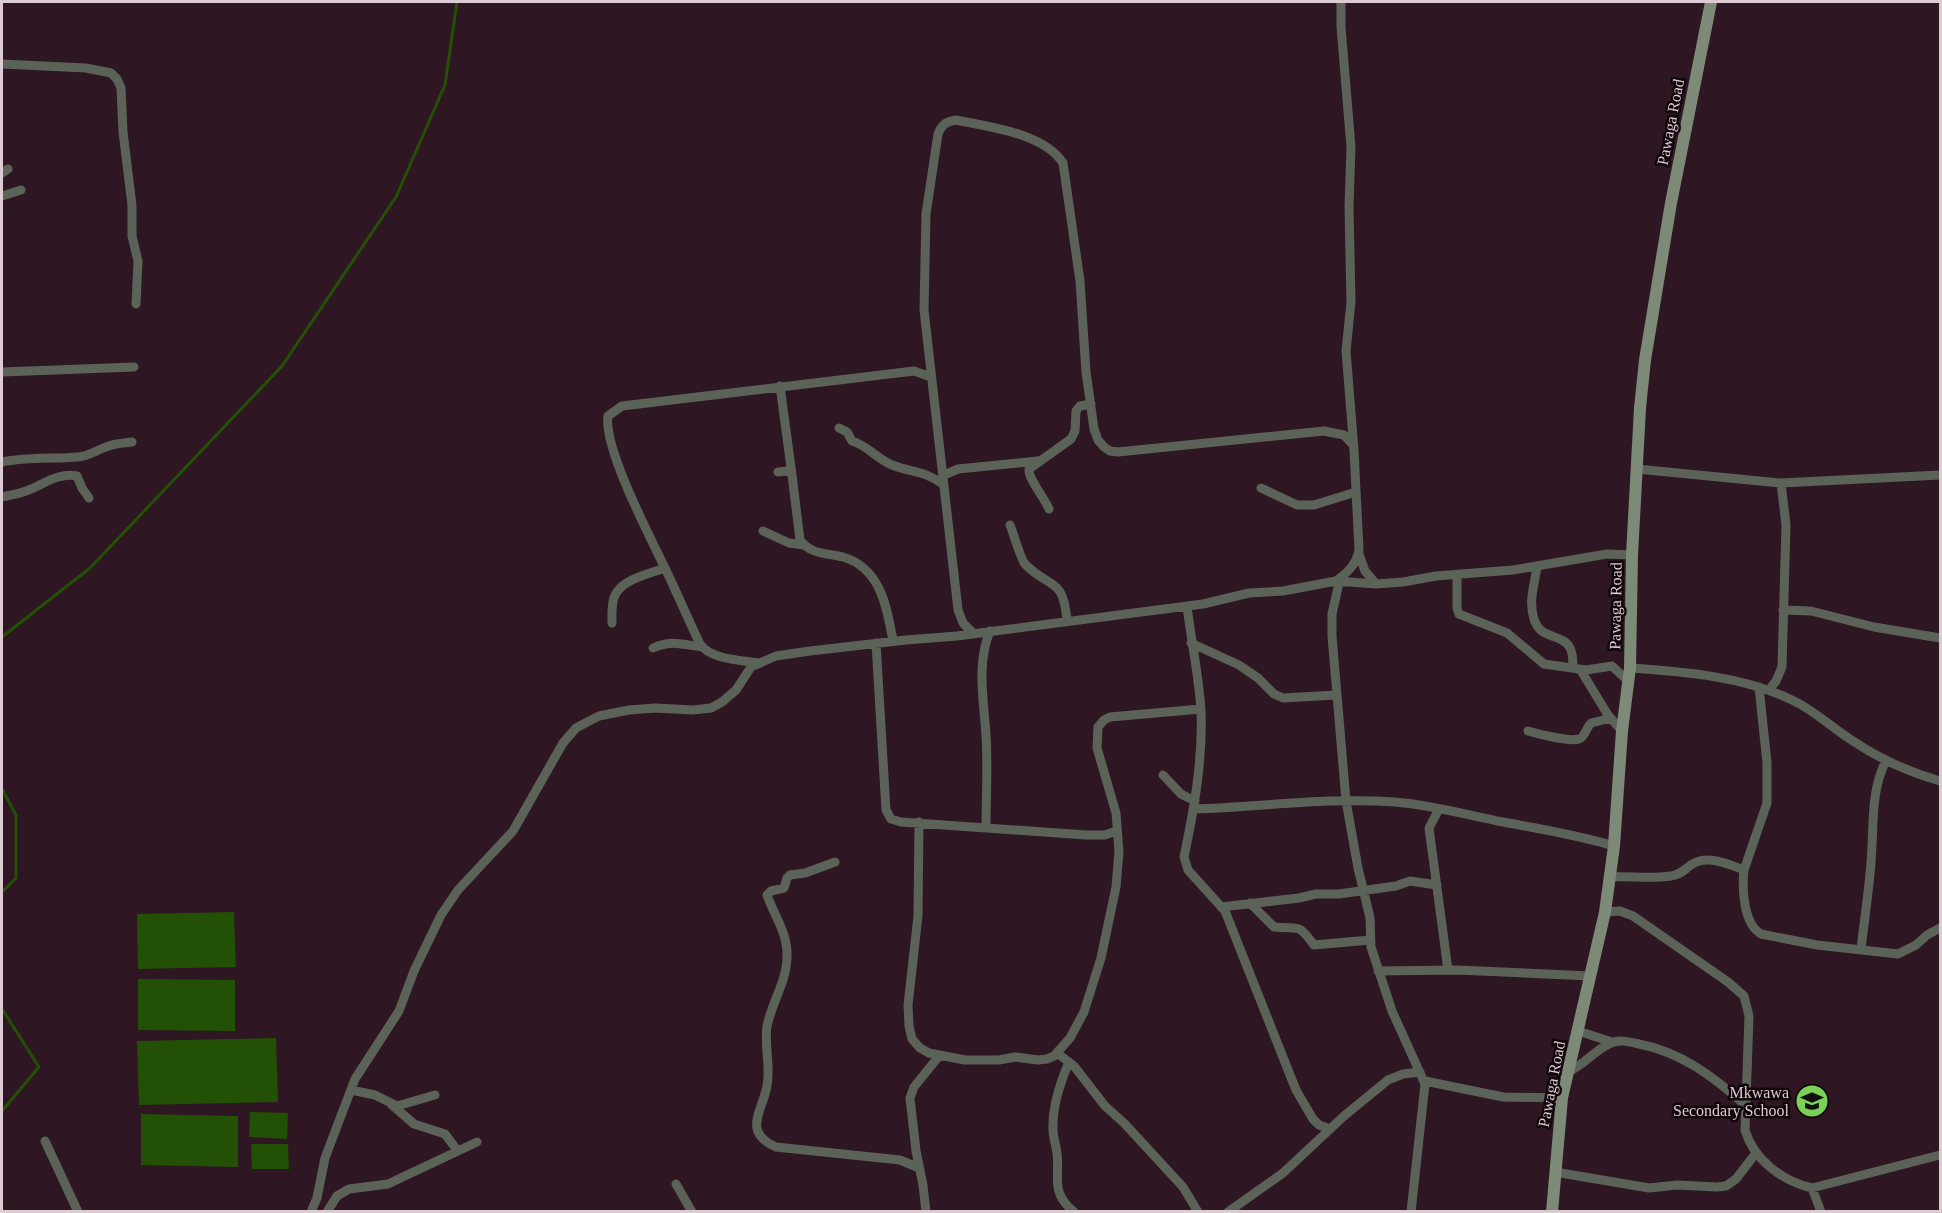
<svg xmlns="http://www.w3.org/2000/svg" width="1942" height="1213" font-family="Georgia,serif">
  <rect width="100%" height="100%" fill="#2f1623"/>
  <path fill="#225005" d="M 234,912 L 236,967 L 138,969 L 137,914 Z
    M 138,979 L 235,980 L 235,1031 L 138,1030 Z
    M 276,1038 L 278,1102 L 139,1105 L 137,1041 Z
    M 250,1112 L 288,1113 L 287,1139 L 249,1137 Z
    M 141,1114 L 238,1116 L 238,1167 L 141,1165 Z
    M 251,1144 L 288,1144 L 289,1169 L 252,1169 Z"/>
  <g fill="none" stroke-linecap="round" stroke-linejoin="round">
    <path stroke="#225005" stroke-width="3" d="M 2,637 L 90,568 L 282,366 L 396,197 L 445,85 L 457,2
      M 2,789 L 16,815 L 16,878 L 2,892
      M 2,1009 L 39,1067 L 2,1111"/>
    <path stroke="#5b6358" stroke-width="9" d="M 2,64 L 86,68 L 111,73 L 117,79 L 121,88 L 123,132 L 132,205 L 132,236 L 138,261 L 136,304
      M 2,173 L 8,169
      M 2,196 L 21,190
      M 2,372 L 134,367
      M 780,386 L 792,475
      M 839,428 L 847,432 L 852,441 C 867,445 877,459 892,465 C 913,473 924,470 944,485
      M 2,462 C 27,457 52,459 78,457 C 90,456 98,449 109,446 C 116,443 125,443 132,442
      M 1637,469 L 1781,483 L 1940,475
      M 778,472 L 788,471 L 792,475 L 800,540 C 811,555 827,553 843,557 C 881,568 887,608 893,641
      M 944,475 L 958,469 L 1038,461
      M 1261,488 L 1297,505 L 1314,505 L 1356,492
      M 2,497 C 10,495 18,494 26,491 C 43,485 58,472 77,476 L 82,488 L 89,498
      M 1049,509 C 1044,497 1028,479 1029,469 L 1071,439 L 1075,431 L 1076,411 L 1080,406 L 1091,404
      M 1010,525 C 1013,532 1021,560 1025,564 C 1050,590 1063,575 1067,621
      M 763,531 L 789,543 L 804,545
      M 1359,554 L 1365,571 L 1376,584
      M 1537,566 C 1535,584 1528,600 1534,619 C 1540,640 1562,633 1570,648 C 1573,653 1573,661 1573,667
      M 1457,575 L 1457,608 L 1459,614 L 1507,633 L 1544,664 L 1586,670 L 1612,666 L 1628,681
      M 1336,581 C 1347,573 1357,564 1359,550 L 1354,450 L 1346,351 L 1351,302 L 1349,207 L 1351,147 L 1341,27 L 1341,2
      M 1339,583 L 1332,614 L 1332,636 L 1346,801 L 1358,868 L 1370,918 L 1371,947 L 1392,1011 L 1425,1084 L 1411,1212
      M 1187,606 C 1191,640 1199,676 1201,711 C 1203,760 1194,809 1184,857 L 1188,870 L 1225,911 L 1296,1090 L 1313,1119 L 1319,1125 L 1330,1129
      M 1783,610 L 1811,611 L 1874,627 L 1940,638
      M 612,623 C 612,615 611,603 615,595 C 623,579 649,574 665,568
      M 974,634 L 963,623 L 958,610 L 924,310 L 926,214 L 938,134 C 942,124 946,122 956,120 C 989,127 1044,133 1063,163 L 1080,281 L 1086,372 L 1094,429 L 1098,440 L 1104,447 L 1110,451 L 1118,452 L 1324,431 L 1344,435 L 1354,446
      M 876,643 L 886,810 L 891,819 L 901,822 L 1086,835 L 1105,835 L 1116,831
      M 1191,643 L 1239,665 L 1258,678 L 1274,694 L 1283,698 L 1336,695
      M 653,648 C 673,639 682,645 703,647
      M 759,663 C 741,660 711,660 700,644 C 688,619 677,593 665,568 C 650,537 603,447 608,416 L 622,406 L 914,371 L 931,377
      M 1630,668 C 1685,672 1742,676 1792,700 C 1814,710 1832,728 1853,741 C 1881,760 1909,772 1940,781
      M 1580,669 L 1608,715 L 1622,731
      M 1759,687 L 1767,763 L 1767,803 L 1744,870 C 1742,889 1743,923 1761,934 L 1817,945 L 1898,954 L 1916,945 L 1927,935 L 1940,928
      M 1769,690 L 1776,681 L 1782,667 L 1786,525 L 1781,483
      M 1528,731 C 1538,734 1570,742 1579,739 C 1585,737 1586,728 1591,723 L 1611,718
      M 1163,775 L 1181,794 L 1195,801
      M 1194,809 C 1261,807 1329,797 1395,802 C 1432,805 1467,815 1503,822 C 1540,829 1578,835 1614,846
      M 1439,809 L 1429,828 L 1448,970
      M 919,822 L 918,916 L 908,1005 L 909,1026 L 912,1039 L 920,1048 L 929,1053 L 965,1060 L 999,1060 L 1015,1057 L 1038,1060 L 1047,1059 L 1054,1056 L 1070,1038 L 1084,1012 L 1101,958 L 1116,887 L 1119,852 L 1116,813 L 1097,748 L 1098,727 L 1104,720 L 1110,717 L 1201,709
      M 986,828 C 986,798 988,767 986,736 C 984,701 976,665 990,631
      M 835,862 L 805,873 L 790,875 L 787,878 L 784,888 L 771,891 L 767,895 C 774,915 788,934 787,956 C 787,981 772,1002 767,1026 C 764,1046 771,1066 767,1086 C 762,1112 742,1132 776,1147 L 900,1160 L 919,1168
      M 1610,877 C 1630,876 1651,879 1671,876 C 1680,875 1684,870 1691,865 C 1707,854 1728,864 1744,870
      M 1250,903 L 1274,927 C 1300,930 1297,922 1314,945 L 1370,940
      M 1221,907 L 1299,898 L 1316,894 L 1339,894 L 1396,886 L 1410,881 L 1437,885
      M 1605,912 L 1620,911 L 1633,916 L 1728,982 L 1744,996 L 1749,1016 L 1745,1130 C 1754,1160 1782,1181 1812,1188 L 1940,1155
      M 1861,950 C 1864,921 1869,891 1871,862 C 1874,829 1870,791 1886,761
      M 1378,971 L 1457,970 L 1590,976
      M 1578,1031 L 1612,1042
      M 1057,1053 L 1074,1066 L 1105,1106 L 1124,1123 L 1183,1187 L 1198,1212
      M 1069,1062 C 1060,1083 1052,1106 1053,1130 C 1053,1137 1056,1145 1057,1153 C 1060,1179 1050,1192 1074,1212
      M 1570,1071 C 1585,1064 1596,1049 1611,1043 C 1620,1039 1630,1042 1639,1044 C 1681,1052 1714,1077 1745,1105
      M 1425,1081 L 1503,1097 L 1562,1098
      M 351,1090 L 375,1095 L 397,1106 L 435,1095
      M 391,1104 L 414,1124 L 445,1134 L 457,1150
      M 45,1141 L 78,1212
      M 1555,1172 L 1649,1188 L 1677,1185 L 1717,1187 L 1726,1186 L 1736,1179 L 1756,1153
      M 676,1184 L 692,1212
      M 1812,1188 L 1821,1212
      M 311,1212 L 317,1198 L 325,1158 L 355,1079 L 399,1011 L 414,971 L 441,915 L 458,890 L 513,831 L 563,743 L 576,728 L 591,720 L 599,716 L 629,710 L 655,708 L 693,710 L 711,708 L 722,702 L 736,690 L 751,667 L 776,656 L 810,651 L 906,640 L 957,636 L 1203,604 L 1249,593 L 1283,591 L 1336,581 L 1376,584 L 1403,582 L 1436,576 L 1513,570 L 1607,554 L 1632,555
      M 327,1212 L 337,1196 L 349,1189 L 388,1184 L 477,1142
      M 926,1212 L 923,1185 L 916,1151 L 910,1098 L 914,1087 L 939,1056
      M 1228,1212 L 1283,1173 L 1344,1116 L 1388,1080 L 1403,1074 L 1420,1072"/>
    <path stroke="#7d8a78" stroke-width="12" d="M 1552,1212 L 1562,1098 L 1605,912 L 1614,846 L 1622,731 L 1630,668 L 1632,555 L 1640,408 L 1645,360 L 1671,203 L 1711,2"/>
  </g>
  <defs>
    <symbol id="school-disc" viewBox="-11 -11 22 22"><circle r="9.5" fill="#7bd155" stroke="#10060b"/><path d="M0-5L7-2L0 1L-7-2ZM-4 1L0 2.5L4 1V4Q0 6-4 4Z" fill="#111"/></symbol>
  </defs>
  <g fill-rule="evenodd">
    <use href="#school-disc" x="1793" y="1082" width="38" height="38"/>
  </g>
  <g text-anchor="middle" stroke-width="5" stroke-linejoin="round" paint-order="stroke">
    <g font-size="16" fill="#ddcbd3" stroke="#10060b">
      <text transform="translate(1670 122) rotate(-79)" y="6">Pawaga Road</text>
      <text transform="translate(1615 606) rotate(-89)" y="6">Pawaga Road</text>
      <text transform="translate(1551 1084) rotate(-79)" y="6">Pawaga Road</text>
    </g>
    <g font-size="16" fill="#ddcbd3" stroke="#10060b" text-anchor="end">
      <text x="1789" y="1098">Mkwawa<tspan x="1789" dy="18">Secondary School</tspan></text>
    </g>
  </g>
  <rect width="1942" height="1213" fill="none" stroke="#ddcbd3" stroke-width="6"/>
</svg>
